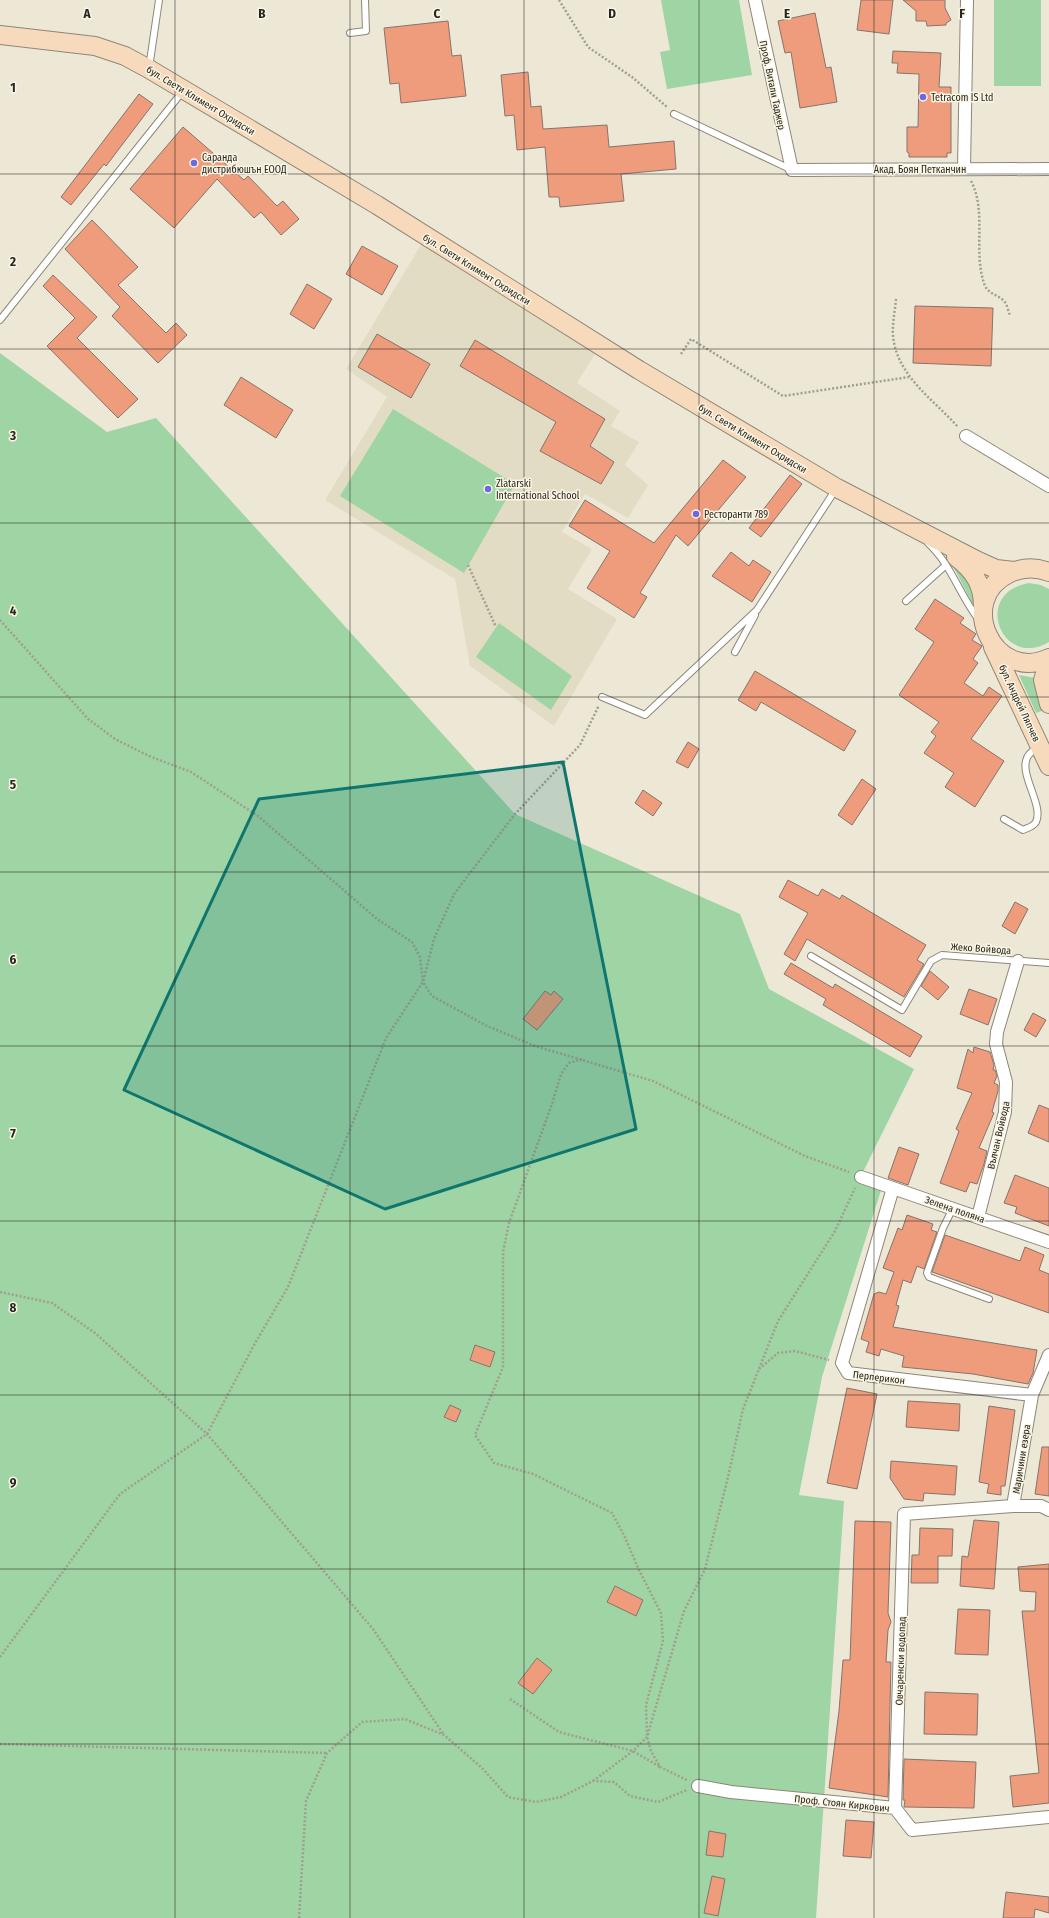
<svg xmlns="http://www.w3.org/2000/svg" width="1049" height="1918" font-family="'Fira Sans Condensed',sans-serif">
  <rect width="100%" height="100%" fill="#ede8d6"/>
  <path fill="#e3dcc4" d="M 422,243 L 595,354 L 577,383 L 620,411 L 611,426 L 639,442 L 625,465 L 648,485 L 628,518 L 585,494 L 562,532 L 592,549 L 568,589 L 617,619 L 554,726 L 470,666 L 455,579 L 325,500 L 387,397 L 346,369 Z"/>
  <path fill="#9fd4a4" d="M 661,0 L 739,0 L 752,75 L 667,89 L 660,52 L 670,50 Z
    M 994,0 L 1041,0 L 1041,86 L 994,86 Z
    M 0,353 L 107,432 L 156,418 L 515,814 L 740,914 L 769,989 L 914,1069 L 861,1176 L 883,1184 L 822,1377 L 799,1495 L 844,1501 L 816,1918 L 0,1918 Z
    M 393,409 L 515,484 L 464,573 L 340,496 Z
    M 951,562 L 971,577 L 974,605 L 973,605 Z
    M 1029,583 L 1041,585 L 1049,589 L 1049,642 C 1002,670 971,593 1029,583 Z
    M 499,623 L 572,676 L 551,710 L 476,657 Z
    M 1019,675 L 1035,678 L 1036,693 L 1042,711 L 1036,713 Z"/>
  <path fill="#ee9c7b" stroke="#86746d" d="M 861,0 L 893,0 L 889,34 L 857,30 Z
    M 903,0 L 945,0 L 945,8 L 951,20 L 946,23 L 946,25 L 927,26 L 926,21 L 916,21 L 916,11 Z
    M 815,13 L 826,68 L 831,67 L 837,102 L 800,108 L 791,52 L 785,53 L 778,21 Z
    M 448,21 L 452,56 L 461,55 L 466,96 L 401,103 L 399,83 L 390,84 L 384,28 Z
    M 893,51 L 941,53 L 939,87 L 951,87 L 951,153 L 947,153 L 947,157 L 909,157 L 909,153 L 907,152 L 907,127 L 918,127 L 919,74 L 897,73 L 898,63 L 892,63 Z
    M 528,72 L 531,107 L 541,106 L 543,129 L 607,125 L 609,147 L 674,141 L 676,169 L 621,174 L 624,201 L 560,207 L 559,197 L 549,197 L 545,147 L 517,150 L 514,115 L 505,116 L 501,75 Z
    M 139,94 L 153,104 L 106,166 L 104,164 L 71,205 L 61,197 Z
    M 183,127 L 244,180 L 248,176 L 277,206 L 283,201 L 299,219 L 281,235 L 261,212 L 254,218 L 217,179 L 174,228 L 130,189 Z
    M 92,220 L 138,267 L 118,285 L 166,333 L 176,323 L 187,335 L 158,363 L 112,316 L 120,307 L 65,249 Z
    M 362,246 L 398,266 L 382,295 L 346,274 Z
    M 53,275 L 97,317 L 77,338 L 138,399 L 118,418 L 47,346 L 75,318 L 43,286 Z
    M 307,284 L 332,299 L 314,329 L 290,314 Z
    M 915,306 L 993,308 L 991,366 L 913,363 Z
    M 377,334 L 430,364 L 411,398 L 358,367 Z
    M 475,340 L 605,419 L 590,446 L 614,462 L 601,484 L 540,451 L 556,422 L 460,366 Z
    M 241,377 L 293,410 L 276,438 L 224,405 Z
    M 723,460 L 746,477 L 688,546 L 676,535 L 640,593 L 647,597 L 634,618 L 587,588 L 610,551 L 569,526 L 585,500 L 654,543 Z
    M 790,475 L 802,484 L 761,537 L 749,528 Z
    M 731,552 L 749,566 L 753,560 L 771,572 L 752,602 L 712,576 Z
    M 935,599 L 964,618 L 960,623 L 976,634 L 972,640 L 982,646 L 973,659 L 978,663 L 964,683 L 983,696 L 989,687 L 1002,696 L 971,739 L 1004,761 L 975,807 L 945,787 L 954,773 L 924,753 L 936,736 L 931,732 L 939,722 L 899,695 L 934,642 L 915,629 Z
    M 755,671 L 856,731 L 844,751 L 761,702 L 756,711 L 738,700 Z
    M 688,742 L 699,749 L 688,768 L 676,762 Z
    M 862,779 L 876,789 L 852,825 L 838,815 Z
    M 643,790 L 662,803 L 653,816 L 635,803 Z
    M 788,880 L 818,896 L 822,889 L 840,899 L 842,895 L 926,945 L 917,960 L 924,964 L 904,997 L 807,939 L 795,961 L 784,954 L 808,913 L 779,897 Z
    M 1015,902 L 1028,909 L 1015,934 L 1002,926 Z
    M 791,963 L 833,988 L 835,984 L 922,1036 L 910,1057 L 823,1005 L 826,999 L 784,974 Z
    M 930,971 L 949,987 L 938,1000 L 921,986 Z
    M 969,989 L 997,999 L 988,1025 L 960,1014 Z
    M 545,991 L 551,995 L 554,991 L 563,999 L 537,1030 L 523,1019 Z
    M 1033,1013 L 1046,1020 L 1036,1037 L 1024,1030 Z
    M 974,1047 L 990,1052 L 994,1065 L 993,1070 L 995,1070 L 997,1076 L 994,1083 L 998,1085 L 998,1091 L 992,1112 L 994,1113 L 979,1148 L 987,1151 L 984,1164 L 977,1184 L 970,1182 L 966,1192 L 940,1183 L 959,1131 L 956,1129 L 972,1093 L 957,1088 L 968,1049 L 973,1053 Z
    M 1039,1105 L 1049,1109 L 1049,1142 L 1028,1133 Z
    M 899,1147 L 919,1154 L 908,1185 L 888,1178 Z
    M 1015,1175 L 1049,1188 L 1049,1226 L 1015,1213 L 1017,1207 L 1004,1203 Z
    M 907,1215 L 933,1224 L 931,1230 L 937,1232 L 924,1269 L 917,1266 L 911,1283 L 903,1280 L 896,1305 L 899,1306 L 893,1327 L 1037,1350 L 1033,1373 L 1028,1384 L 973,1374 L 902,1367 L 904,1356 L 881,1349 L 879,1356 L 866,1352 L 869,1342 L 861,1339 L 874,1294 L 879,1292 L 886,1294 L 894,1272 L 883,1268 L 898,1228 L 902,1230 Z
    M 945,1235 L 1020,1261 L 1025,1247 L 1044,1255 L 1039,1270 L 1049,1274 L 1049,1313 L 932,1272 Z
    M 475,1345 L 495,1352 L 490,1367 L 470,1360 Z
    M 847,1388 L 877,1394 L 857,1489 L 827,1483 Z
    M 908,1401 L 960,1404 L 959,1431 L 906,1427 Z
    M 450,1405 L 461,1410 L 456,1422 L 444,1417 Z
    M 989,1406 L 1015,1410 L 1005,1486 L 1001,1486 L 1001,1495 L 987,1493 L 989,1484 L 979,1482 Z
    M 1042,1447 L 1049,1447 L 1049,1496 L 1035,1494 Z
    M 891,1461 L 957,1466 L 955,1495 L 924,1493 L 923,1501 L 904,1499 L 890,1478 Z
    M 974,1520 L 999,1522 L 994,1589 L 960,1586 L 962,1556 L 968,1557 Z
    M 855,1521 L 891,1522 L 888,1613 L 891,1622 L 888,1630 L 886,1662 L 891,1662 L 888,1797 L 829,1788 L 839,1711 L 843,1660 L 850,1660 Z
    M 920,1528 L 953,1529 L 952,1556 L 938,1556 L 938,1583 L 911,1583 L 912,1555 L 919,1555 Z
    M 1049,1564 L 1049,1803 L 1013,1807 L 1010,1776 L 1039,1773 L 1022,1611 L 1035,1611 L 1036,1592 L 1020,1591 L 1018,1567 Z
    M 615,1586 L 643,1600 L 636,1616 L 607,1602 Z
    M 958,1609 L 990,1610 L 988,1655 L 955,1654 Z
    M 537,1658 L 552,1670 L 533,1694 L 518,1683 Z
    M 925,1692 L 978,1694 L 977,1735 L 924,1734 Z
    M 904,1759 L 976,1762 L 974,1808 L 904,1807 L 905,1800 L 903,1800 Z
    M 846,1820 L 874,1822 L 871,1858 L 843,1856 Z
    M 709,1831 L 726,1834 L 723,1857 L 706,1855 Z
    M 712,1876 L 725,1879 L 718,1916 L 704,1913 Z
    M 1006,1892 L 1049,1897 L 1049,1913 L 1035,1909 L 1034,1918 L 1003,1918 Z"/>
  <g fill="none" stroke-linecap="round" stroke-linejoin="round">
    <defs>
      <path id="lane" d="M 350,33 L 366,31 L 365,0
        M 149,68 L 159,0
        M 674,114 L 792,170
        M 0,320 L 183,91
        M 928,543 C 951,564 960,596 979,620
        M 906,601 L 946,565
        M 735,652 L 755,615
        M 602,697 L 645,715 L 757,610 L 836,489
        M 1004,819 L 1023,830 C 1027,828 1033,827 1036,822 C 1044,805 1019,775 1027,758 C 1028,754 1034,750 1037,747
        M 811,956 L 902,1010 L 931,961 L 942,955 L 1049,963
        M 953,1208 L 943,1228 L 927,1273 L 929,1277 L 989,1299"/>
      <path id="street" d="M 755,0 L 792,170 L 1049,169
        M 964,169 L 967,0
        M 966,436 L 1049,486
        M 861,1177 L 1049,1242
        M 893,1188 L 842,1363 L 848,1373 L 1032,1395
        M 978,1217 L 1005,1112 L 1006,1082 L 996,1044 L 997,1032 L 1018,961
        M 1013,1506 L 1032,1395 L 1049,1355
        M 698,1786 L 731,1792 L 895,1808 L 912,1830 L 1049,1817
        M 895,1808 L 904,1514 L 1013,1506 L 1041,1506 L 1049,1510"/>
      <path id="secondary" d="M 0,35 L 95,46 L 125,56 L 149,69 L 377,205 L 639,370 L 837,488 L 978,561 L 996,569 L 1014,571
        M 956,557 C 974,571 983,584 983,607
        M 1049,572 C 1036,567 1023,567 1010,573 C 954,599 994,684 1049,658
        M 993,647 L 1049,766
        M 1049,661 L 1043,680 L 1049,704"/>
    </defs>
    <use href="#lane" stroke="#8c8777" stroke-width="8"/>
    <use href="#street" stroke="#8c8777" stroke-width="14"/>
    <use href="#secondary" stroke="#8c8777" stroke-width="20"/>
    <path stroke="#a19e90" stroke-width="2.5" stroke-dasharray="2 2" stroke-linecap="butt" d="M 559,0 L 588,47 L 632,77 L 667,107
      M 971,181 C 987,211 973,251 984,283 C 987,294 997,294 1004,301 C 1007,304 1008,311 1010,315
      M 896,299 C 895,311 892,324 893,336 C 897,376 933,399 958,427
      M 681,354 L 691,339 L 783,396 L 909,377
      M 468,565 L 496,627
      M 0,620 L 88,719 L 115,739 L 149,756 L 191,772 L 258,816 L 377,919 L 412,942 L 420,957 L 423,982 L 432,996 L 485,1025 L 535,1046 L 653,1081 L 805,1156 L 849,1172
      M 582,1059 L 569,1063 L 561,1074 L 552,1104 L 509,1223 L 503,1252 L 503,1367 L 475,1435 L 494,1463 L 533,1474 L 612,1513 L 624,1535 L 639,1570 L 661,1613 L 663,1641 L 646,1705 L 647,1737 L 651,1751 L 660,1767 L 687,1780
      M 0,1292 L 52,1303 L 95,1333 L 207,1434 L 373,1629 L 444,1735
      M 759,1369 L 778,1353 L 795,1351 L 829,1360
      M 0,1657 L 120,1494 L 207,1434 L 254,1345 L 288,1287 L 386,1038 L 423,982 L 434,939 L 454,894 L 515,814 L 580,745 L 599,705
      M 510,1699 L 559,1732 L 633,1751 L 660,1767
      M 0,1744 L 327,1753
      M 593,1781 L 633,1751 L 647,1737 L 684,1611 L 705,1569 L 728,1477 L 743,1409 L 778,1321 L 835,1231 L 855,1188
      M 299,1918 L 306,1801 L 327,1753 L 362,1722 L 405,1719 L 444,1735 L 482,1768 L 508,1797 L 536,1802 L 561,1797 L 593,1781 L 614,1782 L 630,1796 L 658,1802 L 687,1790"/>
    <use href="#lane" stroke="#fff" stroke-width="6"/>
    <use href="#street" stroke="#fff" stroke-width="12"/>
    <use href="#secondary" stroke="#f7dabc" stroke-width="18"/>
  </g>
  <path fill="#0f766e" fill-opacity="0.2" stroke="#0f766e" stroke-width="3" stroke-linejoin="round" d="M 563,762 L 636,1129 L 385,1209 L 124,1090 L 259,799 Z"/>
  <path fill="none" stroke="#282620" stroke-width="1" stroke-opacity="0.55" d="M 175,0 L 175,1918M 350,0 L 350,1918M 524,0 L 524,1918M 699,0 L 699,1918M 874,0 L 874,1918M 0,174 L 1049,174M 0,349 L 1049,349M 0,523 L 1049,523M 0,697 L 1049,697M 0,872 L 1049,872M 0,1046 L 1049,1046M 0,1221 L 1049,1221M 0,1395 L 1049,1395M 0,1569 L 1049,1569M 0,1744 L 1049,1744"/>
  <g fill="#6c68e2" stroke="#fbf5e3" stroke-width="1.5">
    <circle cx="923" cy="97" r="4"/>
    <circle cx="194" cy="163" r="4"/>
    <circle cx="488" cy="489" r="4"/>
    <circle cx="696" cy="514" r="4"/>
  </g>
  <g text-anchor="middle" stroke-width="3" stroke-linejoin="round" paint-order="stroke">
    <g font-size="10" fill="#282620" stroke="#fbf5e3">
      <text transform="translate(773 85) rotate(78)" y="4">Проф. Витали Таджер</text>
      <text transform="translate(201 100) rotate(31)" y="4">бул. Свети Климент Охридски</text>
      <text x="920" y="173">Акад. Боян Петканчин</text>
      <text transform="translate(477 269) rotate(32)" y="4">бул. Свети Климент Охридски</text>
      <text transform="translate(753 438) rotate(31)" y="4">бул. Свети Климент Охридски</text>
      <text transform="translate(1020 703) rotate(65)" y="4">бул. Андрей Ляпчев</text>
      <text transform="translate(981 948) rotate(4)" y="4">Жеко Войвода</text>
      <text transform="translate(998 1135) rotate(-77)" y="4">Вълчан Войвода</text>
      <text transform="translate(955 1209) rotate(19)" y="4">Зелена поляна</text>
      <text transform="translate(879 1377) rotate(7)" y="4">Перперикон</text>
      <text transform="translate(1021 1459) rotate(-81)" y="4">Маричини езера</text>
      <text transform="translate(900 1661) rotate(-88)" y="4">Овчаренски водопад</text>
      <text transform="translate(842 1803) rotate(6)" y="4">Проф. Стоян Киркович</text>
    </g>
    <g font-size="10" fill="#282620" stroke="#fbf5e3" text-anchor="start">
      <text x="931" y="101">Tetracom IS Ltd</text>
      <text x="202" y="161">Саранда<tspan x="202" dy="12">дистрибюшън ЕООД</tspan></text>
      <text x="496" y="487">Zlatarski<tspan x="496" dy="12">International School</tspan></text>
      <text x="704" y="518">Ресторанти 789</text>
    </g>
  </g>
  <g font-size="13" text-anchor="middle" font-weight="bold" fill="#282620" stroke="#fbf5e3" stroke-width="3" stroke-linejoin="round" paint-order="stroke">
    <text x="87" y="18">A</text>
    <text x="262" y="18">B</text>
    <text x="437" y="18">C</text>
    <text x="612" y="18">D</text>
    <text x="787" y="18">E</text>
    <text x="962" y="18">F</text>
    <text x="13" y="92">1</text>
    <text x="13" y="266">2</text>
    <text x="13" y="440">3</text>
    <text x="13" y="615">4</text>
    <text x="13" y="789">5</text>
    <text x="13" y="964">6</text>
    <text x="13" y="1138">7</text>
    <text x="13" y="1312">8</text>
    <text x="13" y="1487">9</text>
  </g>
</svg>
